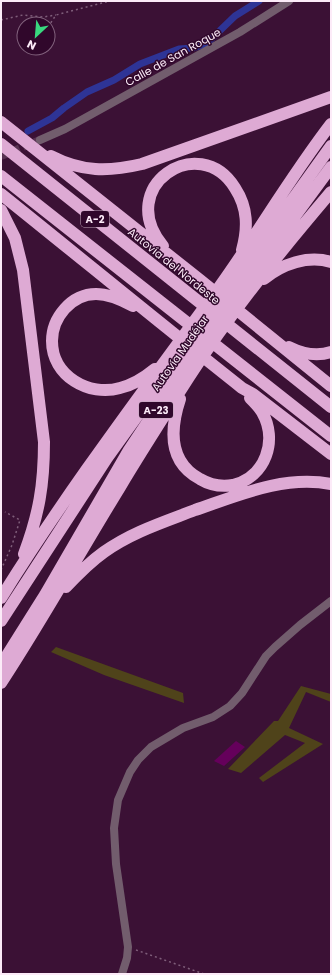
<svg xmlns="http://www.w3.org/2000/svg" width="332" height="975" font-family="Poppins,sans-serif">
  <rect width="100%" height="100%" fill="#3b1135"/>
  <path fill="#4f431a" d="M 56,647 L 183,693 L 184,703 L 104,675 L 51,652 Z
    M 301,686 L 331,694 L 331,702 L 306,692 L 289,728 L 323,744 L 263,782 L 259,778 L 305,743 L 285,735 L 241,773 L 228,769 L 274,721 L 278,721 Z"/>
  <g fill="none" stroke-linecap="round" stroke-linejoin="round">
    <path stroke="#2e3496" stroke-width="7" d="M 28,131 L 52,118 L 64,108 L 87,92 L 114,80 L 140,64 L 179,49 L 193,48 L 206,44 L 235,16 L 259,1"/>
  </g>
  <path fill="#65005b" d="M 236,741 L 245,747 L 224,766 L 214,761 Z"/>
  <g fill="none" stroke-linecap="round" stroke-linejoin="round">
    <path stroke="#583252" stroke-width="8" stroke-dasharray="8 4" stroke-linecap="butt" d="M 1,156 L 40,140"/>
    <path stroke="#7f5e7a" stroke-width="1.5" stroke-dasharray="2 3" stroke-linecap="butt" d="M 1,20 L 23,15 L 43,17 L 56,15
      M 48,27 L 56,15 L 110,1
      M 34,49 L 35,48
      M 1,570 L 12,545 L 20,520 L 5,512
      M 136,950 L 204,974"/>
    <path stroke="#725d6d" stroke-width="8" d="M 40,140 L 65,129 L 240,32 L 289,1
      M 122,974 L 127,958 L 128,947 L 116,864 L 114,828 L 118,800 L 130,772 L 138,760 L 151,747 L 183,728 L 213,717 L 230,706 L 242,693 L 266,656 L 275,647 L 300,625 L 331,601"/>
    <path stroke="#deaad4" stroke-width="12" d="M 1,122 L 200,280 L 331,386
      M 1,144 L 331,407
      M 51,156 C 82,172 108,172 142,164 L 331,97
      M 1,176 L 331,436
      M 1,194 C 82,259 161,324 242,388 L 253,394 L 331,454
      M 1,210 L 15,238 L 23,270 L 44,442 C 44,485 39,514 24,554
      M 163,246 C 114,187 199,130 235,188 C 248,208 248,228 242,250
      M 264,279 C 282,264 308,255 331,262
      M 133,306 C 122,300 109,294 96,294 C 71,294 52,318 52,341 C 52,376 89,397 120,388 C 133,385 144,378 155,369
      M 289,347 C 303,354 316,357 331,352
      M 180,399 C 170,429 168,462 200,479 C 210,485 221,487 233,485 C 266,477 278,440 262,412 C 259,407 254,402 250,398
      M 66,587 C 78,574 90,562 104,552 C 132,532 164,522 195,510 C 239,495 284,475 331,484
      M 1,598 C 68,490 145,389 220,286 C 258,233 291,176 331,124
      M 1,621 L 107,458 L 331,146
      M 1,665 L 45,595 L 129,450 L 185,366 L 331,167
      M 1,683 C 43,619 80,552 120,487 C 142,450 166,413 189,377 C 231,312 281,251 331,192"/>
  </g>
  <g text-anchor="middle" stroke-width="3" stroke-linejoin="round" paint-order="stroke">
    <g fill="#30072b" stroke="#bfa7ba" stroke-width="1">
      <rect x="81" y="211" width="28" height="16" rx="3"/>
      <rect x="139" y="402" width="34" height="16" rx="3"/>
    </g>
    <g font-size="10" font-weight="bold" fill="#fcebf8">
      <text x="95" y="223">A-2</text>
      <text x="156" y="414">A-23</text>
    </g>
    <g font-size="11" fill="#fcebf8" stroke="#30072b">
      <text transform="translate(173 57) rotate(-29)" y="4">Calle de San Roque</text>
      <text transform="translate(174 266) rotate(39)" y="4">Autovía del Nordeste</text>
      <text transform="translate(180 353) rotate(-55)" y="4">Autovía Mudéjar</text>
    </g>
  </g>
  <rect width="332" height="975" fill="none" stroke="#fcebf8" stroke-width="4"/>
  <g transform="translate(36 36) rotate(206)"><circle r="19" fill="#30072b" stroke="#82627d"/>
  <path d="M0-3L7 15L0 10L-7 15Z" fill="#39d87f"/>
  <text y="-6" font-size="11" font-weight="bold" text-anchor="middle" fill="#fcebf8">N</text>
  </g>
</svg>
